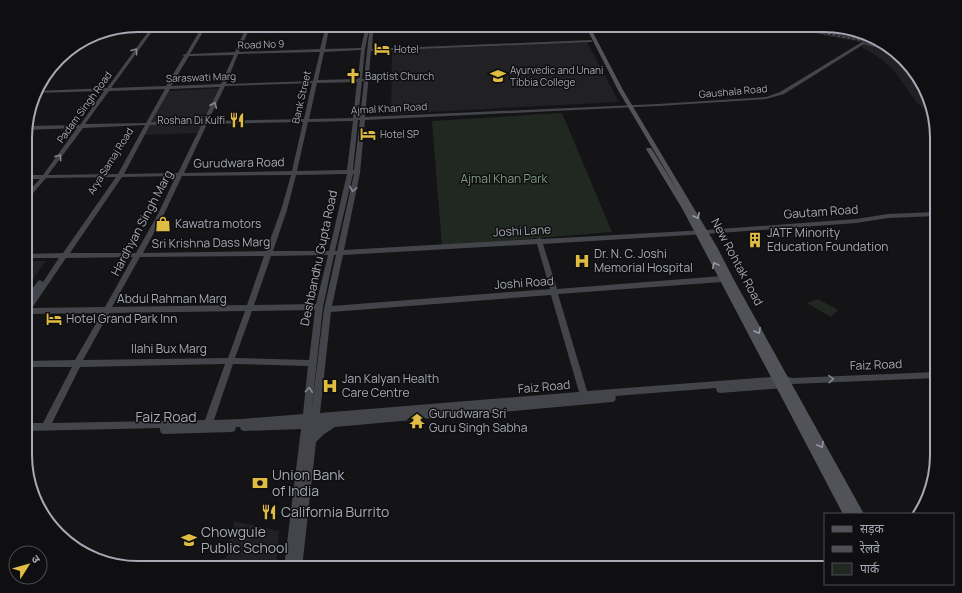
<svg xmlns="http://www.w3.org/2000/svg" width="962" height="593" font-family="Manrope,'Noto Sans Devanagari',sans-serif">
  <rect width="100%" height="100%" fill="#141416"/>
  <path fill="#212023" d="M 770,25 L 829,26 L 887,44 L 890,48 L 868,44 L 893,53 L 889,56 L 922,82 L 932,116 L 917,103 L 893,69 L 881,59 L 862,47 L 864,43 Z
    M 587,42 L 619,102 L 391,114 L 392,50 Z
    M 222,88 L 207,124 L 205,124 L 201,133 L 143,135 L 168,91 Z
    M 26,261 L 46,261 L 26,289 Z
    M 234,521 L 279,531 L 276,568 L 194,568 L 226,558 Z"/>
  <path fill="#212822" d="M 562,113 L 612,232 L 442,246 L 432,121 Z
    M 818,299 L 838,310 L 831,317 L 807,303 Z"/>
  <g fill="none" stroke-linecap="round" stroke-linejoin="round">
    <path fill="#44454a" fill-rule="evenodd" d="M 153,25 L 157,25 L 111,88 L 166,86 L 184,56 L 182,55 L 186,54 L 203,25 L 207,25 L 190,54 L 235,52 L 247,25 L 251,25 L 239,52 L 320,49 L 326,25 L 330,25 L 325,49 L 361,48 L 366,25 L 370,25 L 365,49 L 362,79 L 364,79 L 369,33 L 371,32 L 373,33 L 372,49 L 591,40 L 593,41 L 591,42 L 371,51 L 365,117 L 658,104 L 766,97 L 780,92 L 862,42 L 892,49 L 894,52 L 864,44 L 784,94 L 766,99 L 658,106 L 365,120 L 360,173 L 344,250 L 536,239 L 539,238 L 542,239 L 706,230 L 856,219 L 888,214 L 937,212 L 937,216 L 888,218 L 856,223 L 706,234 L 543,244 L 557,289 L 722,276 L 725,279 L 722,282 L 558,294 L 587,391 L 785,376 L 792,378 L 937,372 L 937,378 L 792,384 L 787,383 L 788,385 L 787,387 L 784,388 L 720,393 L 717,392 L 716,388 L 615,396 L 616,398 L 615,401 L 612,402 L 335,427 L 323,435 L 316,442 L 302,568 L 284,568 L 301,429 L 244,431 L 241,430 L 240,427 L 236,427 L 235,431 L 232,432 L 164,434 L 161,433 L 160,430 L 160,428 L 26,431 L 26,423 L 43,423 L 72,367 L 26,367 L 26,361 L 75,360 L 102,313 L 26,314 L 26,297 L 38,281 L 40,280 L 43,282 L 59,258 L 26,258 L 26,254 L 63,253 L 116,177 L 46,178 L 28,199 L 26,200 L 26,194 L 40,179 L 26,179 L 26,175 L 43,175 L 77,128 L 26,130 L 26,126 L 80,125 L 104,91 L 35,93 L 36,91 L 107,88 ZM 361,50 L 358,79 L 318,80 L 324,52 ZM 320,52 L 313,81 L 226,84 L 238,54 ZM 234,55 L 221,84 L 171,86 L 189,56 ZM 362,81 L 364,81 L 360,117 L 358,117 ZM 357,82 L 353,118 L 309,119 L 317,83 ZM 312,83 L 304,119 L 208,121 L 225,86 ZM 220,87 L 203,121 L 151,122 L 170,89 ZM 165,89 L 146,123 L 85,124 L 109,91 ZM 358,120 L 360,120 L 354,170 L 353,170 ZM 353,121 L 347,170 L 297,171 L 308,122 ZM 303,122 L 292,171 L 184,173 L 207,124 ZM 202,124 L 178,173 L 124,174 L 150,125 ZM 145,125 L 118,174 L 48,175 L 83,128 ZM 347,174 L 329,251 L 273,251 L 287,210 L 296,175 ZM 353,174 L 354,174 L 337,251 L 335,251 ZM 291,175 L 281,210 L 266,251 L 143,253 L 165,212 L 182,176 ZM 176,176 L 159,212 L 136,253 L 70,253 L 122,177 ZM 537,244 L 550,289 L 332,306 L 343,255 ZM 328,255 L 316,304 L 254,305 L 271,256 ZM 334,255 L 336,255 L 324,309 L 311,414 L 323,307 ZM 264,256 L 247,305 L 112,307 L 140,257 ZM 133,257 L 105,307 L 32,308 L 66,258 ZM 551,295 L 579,392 L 320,413 L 331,312 ZM 315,310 L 309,360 L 235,358 L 252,311 ZM 245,311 L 228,358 L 83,360 L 109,313 ZM 225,364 L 205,420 L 52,423 L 80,367 ZM 233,364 L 308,366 L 303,414 L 242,419 L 214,420 Z"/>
    <path fill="#525359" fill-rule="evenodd" d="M 585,25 L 589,25 L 623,90 L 717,247 L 734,280 L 864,514 L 843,514 L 683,210 L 646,149 L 647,148 L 651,148 L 679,193 L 618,90 Z"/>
    <defs>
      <path id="rail" d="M 781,25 L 888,45"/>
    </defs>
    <use href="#rail" stroke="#4f5055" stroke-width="2"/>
    <use href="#rail" stroke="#0f0f11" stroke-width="1" stroke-dasharray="2.5" stroke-linecap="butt"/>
  </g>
  <defs><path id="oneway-chevron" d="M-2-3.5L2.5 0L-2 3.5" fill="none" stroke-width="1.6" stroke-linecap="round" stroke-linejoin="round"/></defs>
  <g stroke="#848790">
    <use href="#oneway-chevron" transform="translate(135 51) rotate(-53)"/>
    <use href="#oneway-chevron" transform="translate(214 105) rotate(-65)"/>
    <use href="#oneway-chevron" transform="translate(59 157) rotate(-54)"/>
    <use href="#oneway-chevron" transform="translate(353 189) rotate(102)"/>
    <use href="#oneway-chevron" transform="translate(831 379) rotate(-2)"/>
    <use href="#oneway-chevron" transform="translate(309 390) rotate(-85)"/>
  </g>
  <g stroke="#9699a3">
    <use href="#oneway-chevron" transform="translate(697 216) rotate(61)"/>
    <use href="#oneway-chevron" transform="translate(715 265) rotate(-118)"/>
    <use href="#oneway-chevron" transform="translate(758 331) rotate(61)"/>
    <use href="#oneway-chevron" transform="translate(821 445) rotate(61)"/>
  </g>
  <defs>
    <symbol id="hotel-bare" viewBox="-9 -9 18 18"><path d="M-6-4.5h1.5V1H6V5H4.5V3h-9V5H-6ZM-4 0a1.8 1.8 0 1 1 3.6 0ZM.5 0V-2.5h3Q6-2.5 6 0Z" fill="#e0bc42" stroke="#0f0f11" stroke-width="2.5" paint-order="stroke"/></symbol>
    <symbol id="church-bare" viewBox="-9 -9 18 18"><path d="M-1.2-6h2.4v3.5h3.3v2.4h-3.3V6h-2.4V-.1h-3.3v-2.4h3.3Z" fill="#e0bc42" stroke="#0f0f11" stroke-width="2.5" paint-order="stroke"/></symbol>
    <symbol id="university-bare" viewBox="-9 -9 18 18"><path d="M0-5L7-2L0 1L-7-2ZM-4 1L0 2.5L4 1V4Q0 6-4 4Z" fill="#e0bc42" stroke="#0f0f11" stroke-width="2.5" paint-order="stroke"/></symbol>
    <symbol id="restaurant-bare" viewBox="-9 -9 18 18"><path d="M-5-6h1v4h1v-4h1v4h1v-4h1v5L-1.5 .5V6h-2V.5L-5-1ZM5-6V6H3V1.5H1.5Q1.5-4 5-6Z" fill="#e0bc42" stroke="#0f0f11" stroke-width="2.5" paint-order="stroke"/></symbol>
    <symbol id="shop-bare" viewBox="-9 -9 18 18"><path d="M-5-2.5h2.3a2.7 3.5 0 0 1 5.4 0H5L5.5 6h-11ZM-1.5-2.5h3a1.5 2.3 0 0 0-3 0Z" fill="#e0bc42" stroke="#0f0f11" stroke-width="2.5" paint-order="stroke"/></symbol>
    <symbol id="building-bare" viewBox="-9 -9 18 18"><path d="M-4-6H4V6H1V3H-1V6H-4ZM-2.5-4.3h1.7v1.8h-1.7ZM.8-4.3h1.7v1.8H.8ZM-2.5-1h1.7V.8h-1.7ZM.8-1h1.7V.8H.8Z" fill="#e0bc42" stroke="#0f0f11" stroke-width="2.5" paint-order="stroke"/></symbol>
    <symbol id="hospital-bare" viewBox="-9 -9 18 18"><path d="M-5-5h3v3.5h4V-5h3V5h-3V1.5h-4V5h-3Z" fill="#e0bc42" stroke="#0f0f11" stroke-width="2.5" paint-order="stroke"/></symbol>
    <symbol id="temple-bare" viewBox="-9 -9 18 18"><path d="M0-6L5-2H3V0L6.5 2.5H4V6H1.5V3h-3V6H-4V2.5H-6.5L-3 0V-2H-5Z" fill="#e0bc42" stroke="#0f0f11" stroke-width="2.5" paint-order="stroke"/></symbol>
    <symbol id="bank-bare" viewBox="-9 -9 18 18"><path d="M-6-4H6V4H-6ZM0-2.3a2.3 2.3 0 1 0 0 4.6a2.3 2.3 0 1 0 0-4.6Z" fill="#e0bc42" stroke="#0f0f11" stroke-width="2.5" paint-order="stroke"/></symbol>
    <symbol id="school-bare" viewBox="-9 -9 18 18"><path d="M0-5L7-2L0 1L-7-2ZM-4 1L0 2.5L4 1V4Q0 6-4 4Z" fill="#e0bc42" stroke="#0f0f11" stroke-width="2.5" paint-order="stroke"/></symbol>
  </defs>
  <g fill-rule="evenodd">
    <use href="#hotel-bare" x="371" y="38" width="22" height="22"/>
    <use href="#church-bare" x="342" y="65" width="22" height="22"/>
    <use href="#university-bare" x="487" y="65" width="22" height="22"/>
    <use href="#restaurant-bare" x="226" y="109" width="22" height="22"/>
    <use href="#hotel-bare" x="357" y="123" width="22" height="22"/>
    <use href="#shop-bare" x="152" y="213" width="22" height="22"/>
    <use href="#building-bare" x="744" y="229" width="22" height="22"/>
    <use href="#hospital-bare" x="571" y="250" width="22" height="22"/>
    <use href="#hotel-bare" x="43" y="308" width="22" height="22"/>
    <use href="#hospital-bare" x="319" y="375" width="22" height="22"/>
    <use href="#temple-bare" x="406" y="410" width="22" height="22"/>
    <use href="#bank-bare" x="249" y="472" width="22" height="22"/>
    <use href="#restaurant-bare" x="258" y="501" width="22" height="22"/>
    <use href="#school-bare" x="178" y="529" width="22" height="22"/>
  </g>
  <g text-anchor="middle" stroke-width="3" stroke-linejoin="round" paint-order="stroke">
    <g font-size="10" fill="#a7aab5" stroke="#0f0f11">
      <text transform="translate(261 44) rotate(-2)" y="4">Road No 9</text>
      <text transform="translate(201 77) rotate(-2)" y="4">Saraswati Marg</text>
      <text transform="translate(733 91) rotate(-5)" y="4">Gaushala Road</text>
      <text transform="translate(301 97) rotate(-77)" y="4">Bank Street</text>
      <text transform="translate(84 107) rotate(-54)" y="4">Padam Singh Road</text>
      <text transform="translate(389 108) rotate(-3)" y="4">Ajmal Khan Road</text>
      <text transform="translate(110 161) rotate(-58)" y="4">Arya Samaj Road</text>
    </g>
    <g font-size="10" fill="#a7aab5" stroke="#0f0f11" text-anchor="start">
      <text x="394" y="53">Hotel</text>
      <text x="510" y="74">Ayurvedic and Unani<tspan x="510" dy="12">Tibbia College</tspan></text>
      <text x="365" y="80">Baptist Church</text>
      <text x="225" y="124" text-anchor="end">Roshan Di Kulfi</text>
      <text x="380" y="138">Hotel SP</text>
    </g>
    <g font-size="12" fill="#a7aab5" stroke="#0f0f11">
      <text transform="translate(239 163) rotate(-1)" y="4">Gurudwara Road</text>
      <text transform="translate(821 212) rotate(-4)" y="4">Gautam Road</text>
      <text transform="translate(142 223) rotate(-62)" y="4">Hardhyan Singh Marg</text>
      <text transform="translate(522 231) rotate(-3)" y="4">Joshi Lane</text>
      <text transform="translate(211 243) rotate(-1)" y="4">Sri Krishna Dass Marg</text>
      <text transform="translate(319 258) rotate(-78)" y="4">Deshbandhu Gupta Road</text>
      <text transform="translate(737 262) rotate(62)" y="4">New Rohtak Road</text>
      <text transform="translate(524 283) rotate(-4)" y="4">Joshi Road</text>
      <text x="172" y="303">Abdul Rahman Marg</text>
      <text x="169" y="353">Ilahi Bux Marg</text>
      <text transform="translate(876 365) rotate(-2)" y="4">Faiz Road</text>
      <text transform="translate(544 387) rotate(-5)" y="4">Faiz Road</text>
    </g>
    <g font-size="12" fill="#809e85" stroke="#0f0f11">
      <text x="504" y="183">Ajmal Khan Park</text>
    </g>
    <g font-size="12" fill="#a7aab5" stroke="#0f0f11" text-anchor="start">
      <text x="175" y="228">Kawatra motors</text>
      <text x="767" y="237">JATF Minority<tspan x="767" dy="14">Education Foundation</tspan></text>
      <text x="594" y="258">Dr. N. C. Joshi<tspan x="594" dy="14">Memorial Hospital</tspan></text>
      <text x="66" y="323">Hotel Grand Park Inn</text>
      <text x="342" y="383">Jan Kalyan Health<tspan x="342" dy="14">Care Centre</tspan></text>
      <text x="429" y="418">Gurudwara Sri<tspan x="429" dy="14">Guru Singh Sabha</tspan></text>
    </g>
    <g font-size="14" fill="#a7aab5" stroke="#0f0f11">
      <text x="166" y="422">Faiz Road</text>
    </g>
    <g font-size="14" fill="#a7aab5" stroke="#0f0f11" text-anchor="start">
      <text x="272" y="480">Union Bank<tspan x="272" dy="16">of India</tspan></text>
      <text x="281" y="517">California Burrito</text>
      <text x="201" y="537">Chowgule<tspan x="201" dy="16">Public School</tspan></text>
    </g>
  </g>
  <path d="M0 0H962V593H0ZM138 32H824A106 106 0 0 1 930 138V455A106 106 0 0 1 824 561H138A106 106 0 0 1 32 455V138A106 106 0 0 1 138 32Z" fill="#0f0f11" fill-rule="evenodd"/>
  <path fill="none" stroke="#a7aab5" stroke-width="2" d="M138 32H824A106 106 0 0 1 930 138V455A106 106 0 0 1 824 561H138A106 106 0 0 1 32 455V138A106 106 0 0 1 138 32Z"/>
  <rect x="824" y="513" width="130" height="72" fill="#0f0f11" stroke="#4c4d53"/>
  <rect x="832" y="526" width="20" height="6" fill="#525359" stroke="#4c4d53"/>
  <text x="860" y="533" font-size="12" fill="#a7aab5">सड़क</text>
  <rect x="832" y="546" width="20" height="6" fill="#4f5055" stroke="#4c4d53"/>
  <text x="860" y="553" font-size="12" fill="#a7aab5">रेलवे</text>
  <rect x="832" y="563" width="20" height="12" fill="#212822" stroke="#4c4d53"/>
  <text x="860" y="573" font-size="12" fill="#a7aab5">पार्क</text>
  <g transform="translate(28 565) rotate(53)"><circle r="19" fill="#0f0f11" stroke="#4c4d53"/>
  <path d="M0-3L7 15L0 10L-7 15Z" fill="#e0bc42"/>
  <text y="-6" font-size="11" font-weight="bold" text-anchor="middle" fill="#a7aab5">उ</text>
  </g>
</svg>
